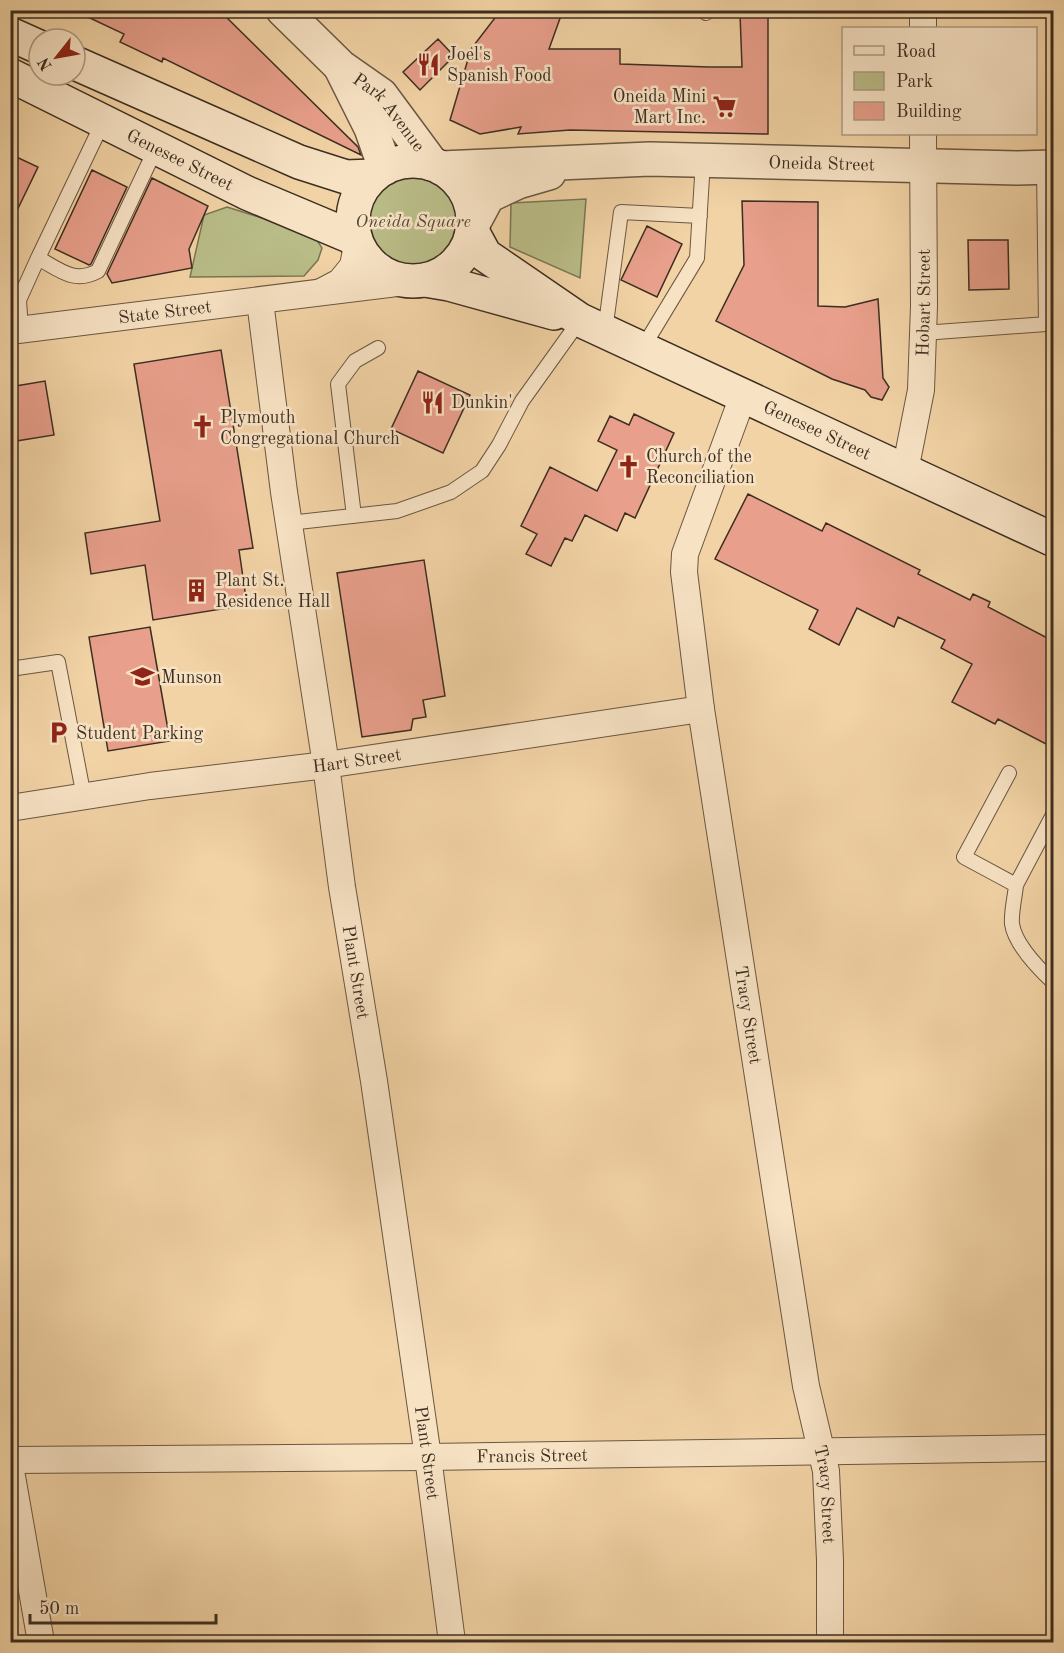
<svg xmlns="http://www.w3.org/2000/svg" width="1064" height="1653" font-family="'Old Standard TT',serif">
  <rect width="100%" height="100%" fill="#f2d3a5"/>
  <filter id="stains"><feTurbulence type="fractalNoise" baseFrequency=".00333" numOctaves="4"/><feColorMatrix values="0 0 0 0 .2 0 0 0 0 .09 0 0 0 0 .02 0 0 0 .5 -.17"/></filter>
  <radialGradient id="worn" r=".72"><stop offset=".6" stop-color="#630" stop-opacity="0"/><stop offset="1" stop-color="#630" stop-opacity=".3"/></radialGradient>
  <path fill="#b9bc87" stroke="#7a7554" stroke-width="1.5" d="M 416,161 L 455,178 L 465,192 L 471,207 L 467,248 L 457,263 L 442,274 L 385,275 L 368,263 L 357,245 L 352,221 L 354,204 L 362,189 L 400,162 Z
    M 586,199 L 580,278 L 510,247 L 511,203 Z
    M 227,207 L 313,234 L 322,248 L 318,260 L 304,276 L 190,277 L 204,215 Z"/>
  <path fill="#e89f8b" stroke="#3c2e21" stroke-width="1.5" d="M 73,10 L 219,10 L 358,147 L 361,155 L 163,58 L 162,62 L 120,42 L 124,34 Z
    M 501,10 L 563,10 L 549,49 L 620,49 L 620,64 L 709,67 L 742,67 L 740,14 L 768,14 L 768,134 L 570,130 L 518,134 L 521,127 L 480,134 L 450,120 L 471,49 Z
    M 438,39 L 454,56 L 420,90 L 403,72 Z
    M 10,154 L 38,167 L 10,225 Z
    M 92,170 L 127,187 L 91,264 L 89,265 L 55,249 Z
    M 152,178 L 208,206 L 189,249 L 192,268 L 112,283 L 107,274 Z
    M 742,201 L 818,202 L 818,306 L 845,307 L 878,299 L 883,378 L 889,387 L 882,400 L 871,397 L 865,390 L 832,379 L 716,321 L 744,265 Z
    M 647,226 L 682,244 L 657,297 L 621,280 Z
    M 968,240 L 1008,240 L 1009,289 L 969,290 Z
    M 221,350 L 253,548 L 239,550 L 247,605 L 153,620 L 145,565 L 91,574 L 85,533 L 160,521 L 134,364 Z
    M 418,371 L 470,395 L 443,453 L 391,429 Z
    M 45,381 L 54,435 L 10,442 L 10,387 Z
    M 634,414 L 674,433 L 635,518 L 625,513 L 617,531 L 585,515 L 572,541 L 565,538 L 551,566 L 526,554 L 537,534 L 521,526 L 550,467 L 597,491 L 617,450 L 598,441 L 610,416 L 629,425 Z
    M 748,494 L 822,531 L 826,523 L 920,570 L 918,574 L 970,600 L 973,594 L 990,602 L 988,607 L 1053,641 L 1053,734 L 1048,745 L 998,719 L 995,724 L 952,702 L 972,664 L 941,648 L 945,640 L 898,617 L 894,627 L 857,608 L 839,645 L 809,629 L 818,610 L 715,559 Z
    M 424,560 L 445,696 L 423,700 L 426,717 L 413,719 L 411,730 L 362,737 L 337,573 Z
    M 150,627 L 170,741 L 108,751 L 89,637 Z"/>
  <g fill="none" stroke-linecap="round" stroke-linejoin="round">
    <defs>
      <path id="service" d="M 705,10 L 706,13
        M 103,122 L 38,258 C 60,270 74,284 98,271 L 156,148
        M 21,330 L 19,300 L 38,258
        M 605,331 L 621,212 L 700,216
        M 923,333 L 1046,324 L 1044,168
        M 642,349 L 697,258 L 703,161
        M 354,516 L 338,384 L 355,361 L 378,348
        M 289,523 L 397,511 L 451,492 L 482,471 L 499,445 L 522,401 L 580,320
        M 10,669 L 58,662 L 84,797
        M 1009,773 L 964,857 L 1016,885 L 1054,813
        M 1016,885 C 1015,897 1011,912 1012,924 C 1015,944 1039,969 1054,983"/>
      <g id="minor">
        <path d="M 923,28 L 923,10"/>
        <path d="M 321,292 L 340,282 L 353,266 L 357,245"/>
        <path id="s1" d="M 260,301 L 284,492 L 326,765 L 342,887 L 374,1081 L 428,1457 L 452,1642"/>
        <path id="s2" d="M 10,331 L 405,282"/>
        <path id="s3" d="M 743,396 L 685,554 L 684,572 L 701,709 L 806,1386 L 826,1471 L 830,1560 L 830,1642"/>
        <path id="s4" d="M 905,471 L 921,390 L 924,306 L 923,134"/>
        <path id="s5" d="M 10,808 L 150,786 L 326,765 L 701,709"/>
        <path id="s6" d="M 10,1460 L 428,1457 L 1054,1448"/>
        <path d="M 10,1465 L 41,1642"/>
      </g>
      <g id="tertiary">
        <path id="s7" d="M 283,10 L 341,67 L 381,95 L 432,164"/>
        <path d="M 341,68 L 371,128 L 385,168"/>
        <path id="s8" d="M 441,168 L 650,159 L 1017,168 L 1054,167"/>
        <path d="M 473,224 L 488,196 L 518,182 L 549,173"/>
      </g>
      <g id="secondary">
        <path d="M 10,34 L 39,47"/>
        <path d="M 75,63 L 299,162 L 346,177 L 373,176"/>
        <path id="s9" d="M 10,75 L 247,193 L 354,238"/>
        <circle cx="413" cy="221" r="60"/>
        <path id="s10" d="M 472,231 L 485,255 L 580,320 L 1054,540"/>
        <path d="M 425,280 L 449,284 L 554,313"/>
      </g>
    </defs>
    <use href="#service" stroke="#6a5742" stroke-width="16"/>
    <use href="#minor" stroke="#6a5742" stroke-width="28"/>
    <use href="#tertiary" stroke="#6a5742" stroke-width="36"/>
    <use href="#secondary" stroke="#3c2e21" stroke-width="36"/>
    <use href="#service" stroke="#f7e2c4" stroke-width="14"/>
    <use href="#minor" stroke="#f7e2c4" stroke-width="26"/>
    <use href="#tertiary" stroke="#f7e2c4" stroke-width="33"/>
    <use href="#secondary" stroke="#f7e2c4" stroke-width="33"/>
  </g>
  <defs>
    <symbol id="restaurant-bare" viewBox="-9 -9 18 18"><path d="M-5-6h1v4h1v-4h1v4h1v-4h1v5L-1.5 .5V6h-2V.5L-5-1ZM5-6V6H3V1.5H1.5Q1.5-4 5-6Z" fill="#8f2418" stroke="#f7e2c4" stroke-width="2.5" paint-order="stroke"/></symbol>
    <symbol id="supermarket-bare" viewBox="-9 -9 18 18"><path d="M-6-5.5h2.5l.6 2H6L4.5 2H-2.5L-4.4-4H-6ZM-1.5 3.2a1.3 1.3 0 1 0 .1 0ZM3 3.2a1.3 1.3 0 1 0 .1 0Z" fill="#8f2418" stroke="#f7e2c4" stroke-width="2.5" paint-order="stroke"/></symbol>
    <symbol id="church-bare" viewBox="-9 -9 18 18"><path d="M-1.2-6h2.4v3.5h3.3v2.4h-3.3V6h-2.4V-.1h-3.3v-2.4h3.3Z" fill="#8f2418" stroke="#f7e2c4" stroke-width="2.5" paint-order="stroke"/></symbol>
    <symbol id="building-bare" viewBox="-9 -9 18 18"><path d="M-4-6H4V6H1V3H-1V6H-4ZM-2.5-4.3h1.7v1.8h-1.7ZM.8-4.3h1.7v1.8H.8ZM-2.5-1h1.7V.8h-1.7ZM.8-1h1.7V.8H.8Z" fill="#8f2418" stroke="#f7e2c4" stroke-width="2.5" paint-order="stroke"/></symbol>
    <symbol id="university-bare" viewBox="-9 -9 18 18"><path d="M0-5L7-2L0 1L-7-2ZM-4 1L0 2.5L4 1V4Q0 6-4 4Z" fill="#8f2418" stroke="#f7e2c4" stroke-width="2.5" paint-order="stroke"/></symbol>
    <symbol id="parking-bare" viewBox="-9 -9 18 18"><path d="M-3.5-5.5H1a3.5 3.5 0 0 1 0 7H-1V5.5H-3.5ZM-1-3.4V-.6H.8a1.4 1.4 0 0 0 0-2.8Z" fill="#8f2418" stroke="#f7e2c4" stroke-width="2.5" paint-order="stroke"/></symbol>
  </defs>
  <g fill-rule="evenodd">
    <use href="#restaurant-bare" x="412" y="48" width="33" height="33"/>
    <use href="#supermarket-bare" x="708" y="90" width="33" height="33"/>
    <use href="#restaurant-bare" x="416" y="386" width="33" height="33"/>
    <use href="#church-bare" x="186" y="410" width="33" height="33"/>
    <use href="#church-bare" x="612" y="450" width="33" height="33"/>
    <use href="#building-bare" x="180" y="574" width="33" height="33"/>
    <use href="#university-bare" x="126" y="660" width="33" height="33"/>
    <use href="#parking-bare" x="42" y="716" width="33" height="33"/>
  </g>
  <g text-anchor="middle" stroke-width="5" stroke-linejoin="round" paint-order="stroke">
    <g font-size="18" fill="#3c2e21" stroke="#f7e2c4" text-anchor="start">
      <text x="447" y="60">Joel's<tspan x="447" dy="21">Spanish Food</tspan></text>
      <text x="706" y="102" text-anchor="end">Oneida Mini<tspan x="706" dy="21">Mart Inc.</tspan></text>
      <text x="451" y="408">Dunkin'</text>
      <text x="220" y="423">Plymouth<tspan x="220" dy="21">Congregational Church</tspan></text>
      <text x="646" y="462">Church of the<tspan x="646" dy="21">Reconciliation</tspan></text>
      <text x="215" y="586">Plant St.<tspan x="215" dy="21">Residence Hall</tspan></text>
      <text x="161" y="683">Munson</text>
      <text x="76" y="739">Student Parking</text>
    </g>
    <g font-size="18" fill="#3c2e21" stroke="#f7e2c4">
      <text dy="6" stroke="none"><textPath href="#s7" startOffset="148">Park Avenue</textPath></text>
      <text dy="6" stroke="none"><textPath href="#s9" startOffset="190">Genesee Street</textPath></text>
      <text dy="6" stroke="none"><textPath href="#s8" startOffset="381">Oneida Street</textPath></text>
      <text dy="6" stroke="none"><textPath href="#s4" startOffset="170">Hobart Street</textPath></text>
      <text dy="6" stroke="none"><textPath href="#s2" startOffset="156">State Street</textPath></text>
      <text dy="6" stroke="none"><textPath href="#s10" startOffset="404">Genesee Street</textPath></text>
      <text dy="6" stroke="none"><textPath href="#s5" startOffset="350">Hart Street</textPath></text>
      <text dy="6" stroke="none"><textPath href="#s1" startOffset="678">Plant Street</textPath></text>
      <text dy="6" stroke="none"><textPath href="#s3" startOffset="634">Tracy Street</textPath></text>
      <text dy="6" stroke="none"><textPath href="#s1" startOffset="1164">Plant Street</textPath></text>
      <text dy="6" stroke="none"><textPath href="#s6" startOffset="522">Francis Street</textPath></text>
      <text dy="6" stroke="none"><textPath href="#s3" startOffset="1120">Tracy Street</textPath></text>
    </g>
    <g font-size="18" font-style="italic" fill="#554a35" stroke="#f7e2c4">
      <text x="413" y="227">Oneida Square</text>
    </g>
  </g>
  <rect width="1064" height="1653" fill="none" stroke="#f2d3a5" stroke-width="36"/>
  <rect x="12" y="12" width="1040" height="1629" fill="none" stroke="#3c2e21" stroke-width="3"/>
  <rect x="18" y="18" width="1028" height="1617" fill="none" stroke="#3c2e21" stroke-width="1.5"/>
  <rect x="842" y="27" width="195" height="108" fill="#f7e2c4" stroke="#ac9a83" stroke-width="1.5"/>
  <rect x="854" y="46" width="30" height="9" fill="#f7e2c4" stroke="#ac9a83" stroke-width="1.5"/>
  <text x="896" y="57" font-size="18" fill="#3c2e21">Road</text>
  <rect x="854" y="72" width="30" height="18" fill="#b9bc87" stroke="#ac9a83" stroke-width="1.5"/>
  <text x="896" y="87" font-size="18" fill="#3c2e21">Park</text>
  <rect x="854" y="102" width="30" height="18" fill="#e89f8b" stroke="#ac9a83" stroke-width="1.5"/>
  <text x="896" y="117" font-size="18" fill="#3c2e21">Building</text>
  <g transform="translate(57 57) rotate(239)"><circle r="28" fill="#f7e2c4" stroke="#ac9a83" stroke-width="1.5"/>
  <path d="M0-4.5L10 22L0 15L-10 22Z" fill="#8f2418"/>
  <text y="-9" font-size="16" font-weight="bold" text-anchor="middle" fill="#3c2e21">N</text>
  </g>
  <path d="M30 1614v9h186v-9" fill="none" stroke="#3c2e21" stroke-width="3"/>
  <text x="39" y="1614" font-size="18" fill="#3c2e21" stroke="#f7e2c4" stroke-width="4.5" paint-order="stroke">50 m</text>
  <rect width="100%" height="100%" filter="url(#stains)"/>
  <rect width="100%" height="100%" fill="url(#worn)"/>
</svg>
